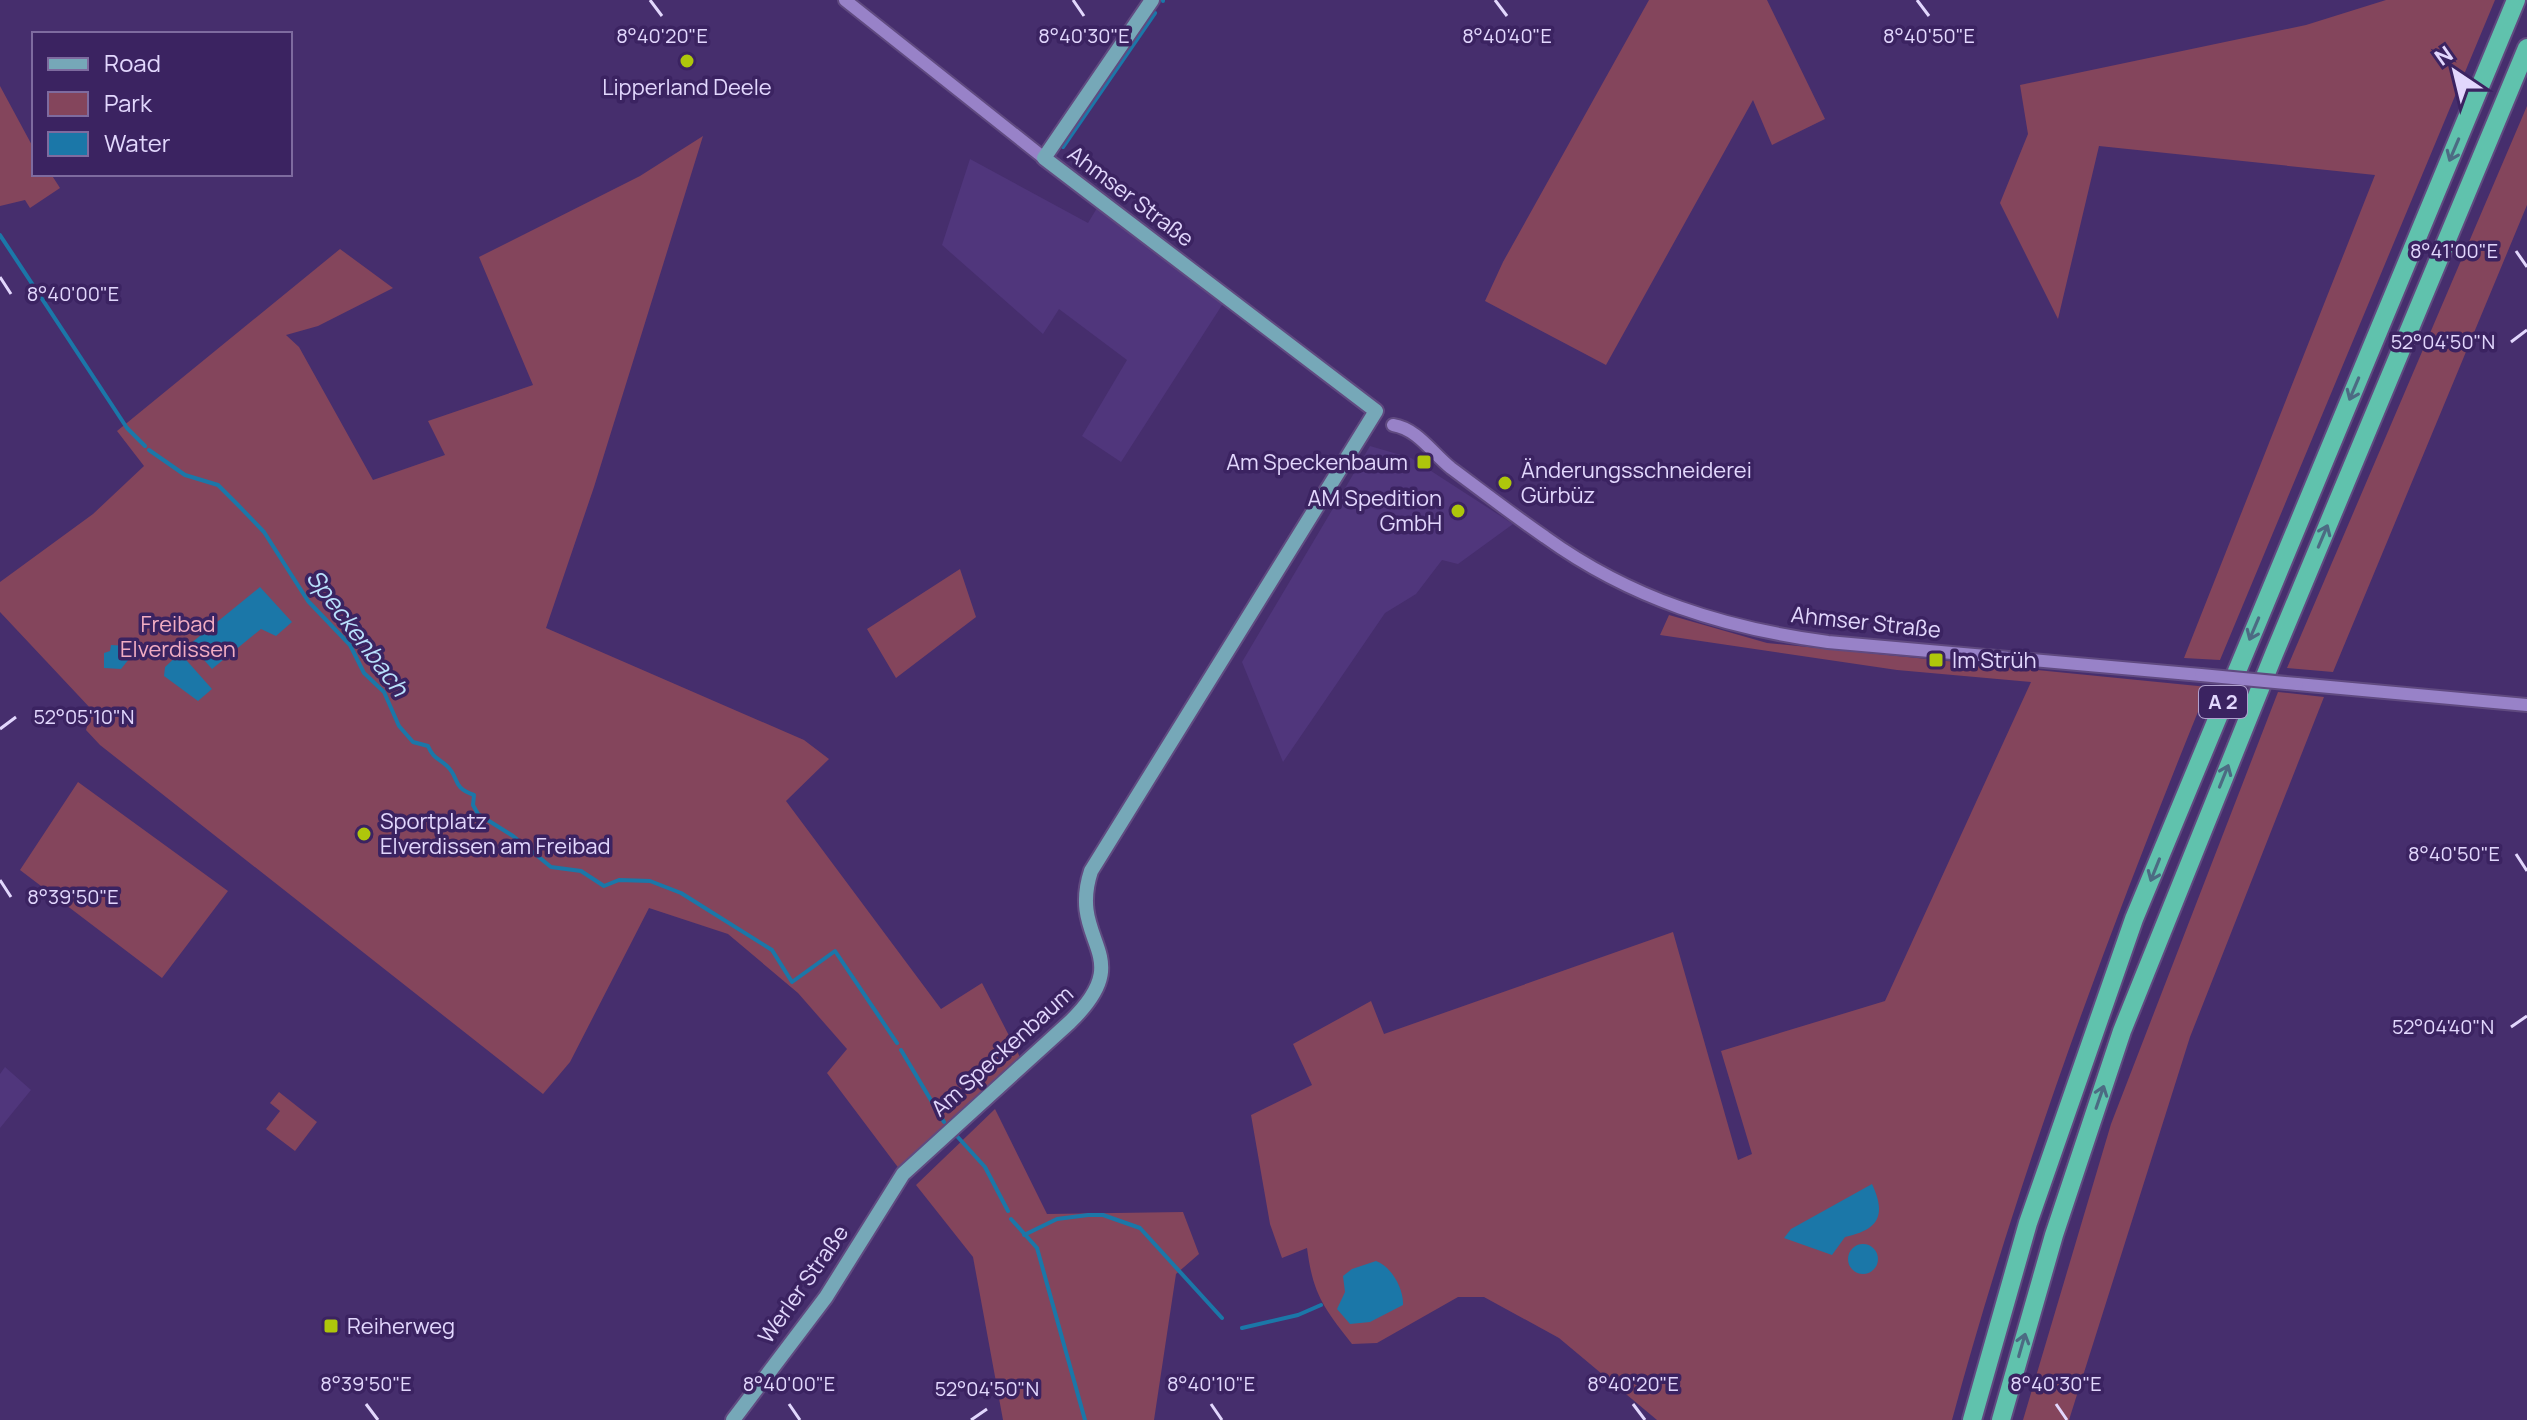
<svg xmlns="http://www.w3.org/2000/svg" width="2527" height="1420" font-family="Manrope,sans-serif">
  <rect width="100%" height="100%" fill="#462e6d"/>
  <path fill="#50367c" d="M 970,159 L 1088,223 L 1097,208 L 1224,302 L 1121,462 L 1082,436 L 1127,360 L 1059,309 L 1043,334 L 942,245 Z
    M 1370,446 L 1411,458 L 1513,524 L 1458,564 L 1442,560 L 1416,594 L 1385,613 L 1283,762 L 1242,662 Z
    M 5,1067 L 31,1090 L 0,1128 L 0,1074 Z"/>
  <path fill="#84455c" d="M 1649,0 L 1767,0 L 1825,119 L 1772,145 L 1753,100 L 1606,365 L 1485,301 L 1503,262 Z
    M 2386,0 L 2495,0 L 2220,660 L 2184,658 L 2375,175 L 2099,146 L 2058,319 L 2000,203 L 2028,134 L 2020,85 L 2306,25 Z
    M 0,86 L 34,149 L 34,174 L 51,174 L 60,188 L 30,208 L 25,200 L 0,206 Z
    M 2527,106 L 2527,205 L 2333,672 L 2287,668 Z
    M 703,136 L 594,487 L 546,628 L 804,740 L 829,759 L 786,801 L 941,1009 L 982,983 L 1021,1059 L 900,1170 L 827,1073 L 847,1049 L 798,993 L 728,934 L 649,908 L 570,1062 L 543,1094 L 100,745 L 86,730 L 92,710 L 0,612 L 0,582 L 93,514 L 144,466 L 117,431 L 340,249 L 393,288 L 318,326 L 286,335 L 299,347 L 373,480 L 445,455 L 428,421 L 533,385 L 479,257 L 640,176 Z
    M 960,569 L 976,617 L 896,678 L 867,629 Z
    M 1669,615 L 1767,643 L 2208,687 C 2110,928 2020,1169 1952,1420 L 1657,1420 L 1559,1338 L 1484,1297 L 1458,1297 L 1377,1343 L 1352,1344 C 1324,1308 1313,1295 1307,1248 L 1282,1258 L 1270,1224 L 1251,1115 L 1312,1085 L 1293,1044 L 1371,1001 L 1384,1034 L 1673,932 L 1738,1160 L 1752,1154 L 1721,1051 L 1885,1001 L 2031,682 L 1897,670 L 1660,635 Z
    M 2278,692 L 2324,697 L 2190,1037 L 2069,1420 L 2023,1420 L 2111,1124 Z
    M 78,782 L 228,891 L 162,978 L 20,870 Z
    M 279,1092 L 317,1122 L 295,1151 L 266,1129 L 280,1111 L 270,1103 Z
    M 995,1109 L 1047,1214 L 1183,1212 L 1199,1254 L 1176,1274 L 1154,1420 L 1003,1420 L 973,1257 L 916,1185 Z"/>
  <path fill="#1b77a8" d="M 260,587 L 292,622 L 276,636 L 261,629 L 212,669 L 190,644 Z
    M 111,645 L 129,646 L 129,659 L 121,669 L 104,668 L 104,653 L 110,651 Z
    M 180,653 L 212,689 L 198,701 L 164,676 L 165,667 Z
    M 1872,1184 C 1887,1216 1878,1230 1845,1237 L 1832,1255 L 1784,1238 L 1791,1229 Z
    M1848 1259a15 15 0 1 1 30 0a15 15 0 1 1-30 0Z
    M 1376,1261 C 1391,1266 1404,1289 1403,1305 L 1370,1322 L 1350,1324 L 1337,1309 L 1345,1292 L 1343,1276 L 1352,1269 Z"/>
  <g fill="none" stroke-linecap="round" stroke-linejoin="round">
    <path stroke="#1b77a8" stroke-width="4" d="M 1163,1 L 1163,0
      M 1063,147 L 1155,13
      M 0,235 L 127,428 L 145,446
      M 149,450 L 185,475 L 218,485 L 239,506 L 264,532 L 308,601 L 350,645 L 364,673 L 384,692 L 399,726 L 413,742 L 428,746 C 433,758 438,758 447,766 C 460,778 451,787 474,795 L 473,805 L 478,814 L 513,836 L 551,867 L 581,871 L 604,886 L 619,880 L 650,881 L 681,893 L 772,950 L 792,982 L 835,951 L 897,1043
      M 901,1050 L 944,1122
      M 955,1134 L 985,1167 L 1008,1211
      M 1011,1219 L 1037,1248 L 1085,1420
      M 1024,1235 L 1057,1219 L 1088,1215 L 1103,1215 L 1140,1228 L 1222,1318
      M 1242,1328 L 1298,1315 L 1321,1305"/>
    <defs>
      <path id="minor" d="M 845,0 L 1044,158
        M 1393,425 C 1418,429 1432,453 1451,468 C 1482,491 1513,515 1545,537 C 1631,599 1724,628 1828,642 L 2201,675
        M 2297,684 L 2527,705"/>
      <path id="major" d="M 733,1420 L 826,1297 L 903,1174 L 1070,1022 C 1140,954 1067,944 1091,871 L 1376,411 L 1044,158 L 1152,0"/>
      <path id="highway" d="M 1972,1420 L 2028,1223 L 2134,919 L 2516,0
        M 2001,1420 L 2054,1235 L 2122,1031 L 2274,654 L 2527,48"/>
    </defs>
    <use href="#minor" stroke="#604a80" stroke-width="16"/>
    <use href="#major" stroke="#604a80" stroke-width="18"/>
    <use href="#highway" stroke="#604a80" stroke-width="22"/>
    <use href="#minor" stroke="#9882c8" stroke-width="12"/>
    <use href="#major" stroke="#76a8b8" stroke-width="14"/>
    <use href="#highway" stroke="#60c2ad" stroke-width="18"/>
    <defs>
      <path id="minor-bridge" d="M 2201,675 L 2297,684"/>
    </defs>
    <use href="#minor-bridge" stroke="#604a80" stroke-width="16" stroke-linecap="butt"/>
    <use href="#minor-bridge" stroke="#9882c8" stroke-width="12"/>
  </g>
  <defs><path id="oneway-shaft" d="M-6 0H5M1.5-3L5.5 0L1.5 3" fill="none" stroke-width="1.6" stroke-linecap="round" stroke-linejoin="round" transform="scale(2)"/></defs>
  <g stroke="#4c6b83">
    <use href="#oneway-shaft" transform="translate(2454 150) rotate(113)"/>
    <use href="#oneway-shaft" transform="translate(2354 389) rotate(113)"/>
    <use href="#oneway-shaft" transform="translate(2323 536) rotate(-67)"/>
    <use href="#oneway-shaft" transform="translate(2254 629) rotate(113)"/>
    <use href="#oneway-shaft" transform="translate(2224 776) rotate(-68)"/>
    <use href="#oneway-shaft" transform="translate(2155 870) rotate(112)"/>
    <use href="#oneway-shaft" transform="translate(2100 1097) rotate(-71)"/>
    <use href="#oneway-shaft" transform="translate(2022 1345) rotate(-74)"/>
  </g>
  <path fill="none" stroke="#e2d7fd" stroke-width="3" d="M 650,0 L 662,16M 1073,0 L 1084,16M 1495,0 L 1507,16M 1917,0 L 1929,16M 2516,251 L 2527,267M 0,277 L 11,294M 2511,342 L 2527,330M 0,729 L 16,717M 2516,854 L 2527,871M 0,880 L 11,897M 2511,1027 L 2527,1016M 366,1404 L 378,1420M 789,1404 L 800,1420M 1211,1404 L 1222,1420M 1633,1404 L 1645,1420M 2056,1404 L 2067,1420M 971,1420 L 987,1409"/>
  <g fill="#aec60b" stroke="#3b2361" stroke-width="3">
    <circle cx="687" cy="61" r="8"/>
    <rect x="1416" y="454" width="16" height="16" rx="4"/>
    <circle cx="1505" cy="483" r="8"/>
    <circle cx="1458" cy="511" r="8"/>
    <rect x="1928" y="652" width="16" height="16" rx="4"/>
    <circle cx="364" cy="834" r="8"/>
    <rect x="323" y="1318" width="16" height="16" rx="4"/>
  </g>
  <g text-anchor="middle" stroke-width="7" stroke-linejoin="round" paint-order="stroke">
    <rect fill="#3b2361" stroke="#b0a1ce" stroke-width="2" x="2199" y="686" width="48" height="32" rx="6"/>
    <g font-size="20" font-weight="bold" fill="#e2d7fd">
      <text x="2223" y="709">A 2</text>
    </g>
    <g font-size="22" fill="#e2d7fd" stroke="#3b2361" text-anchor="start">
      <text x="687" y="95" text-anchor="middle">Lipperland Deele</text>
      <text x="1408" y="470" text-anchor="end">Am Speckenbaum</text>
      <text x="1521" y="478">Änderungsschneiderei<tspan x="1521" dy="25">Gürbüz</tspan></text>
      <text x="1442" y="506" text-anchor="end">AM Spedition<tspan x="1442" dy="25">GmbH</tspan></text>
      <text x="1952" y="668">Im Strüh</text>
      <text x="380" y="829">Sportplatz<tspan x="380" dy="25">Elverdissen am Freibad</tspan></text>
      <text x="347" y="1334">Reiherweg</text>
    </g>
    <g font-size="22" fill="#e2d7fd" stroke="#3b2361">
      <text transform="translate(1131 196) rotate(37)" y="8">Ahmser Straße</text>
      <text transform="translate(1866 622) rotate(6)" y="8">Ahmser Straße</text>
      <text transform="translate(1002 1051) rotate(-42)" y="8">Am Speckenbaum</text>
      <text transform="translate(803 1284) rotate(-55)" y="8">Werler Straße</text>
    </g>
    <g font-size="22" fill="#f2adc3" stroke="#3b2361">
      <text x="178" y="632">Freibad<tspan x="178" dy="25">Elverdissen</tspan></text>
    </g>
    <g font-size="24" font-style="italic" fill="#b9e1fc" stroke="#3b2361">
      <text transform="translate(357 633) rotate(53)" y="8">Speckenbach</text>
    </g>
  </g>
  <g font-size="20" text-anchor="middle" fill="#e2d7fd" stroke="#3b2361" stroke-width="7" stroke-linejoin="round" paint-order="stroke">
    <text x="1929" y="43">8°40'50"E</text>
    <text x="662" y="43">8°40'20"E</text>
    <text x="1084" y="43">8°40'30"E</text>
    <text x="1507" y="43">8°40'40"E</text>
    <text x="2454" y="258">8°41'00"E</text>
    <text x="73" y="301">8°40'00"E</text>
    <text x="2443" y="349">52°04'50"N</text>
    <text x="84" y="724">52°05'10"N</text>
    <text x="2454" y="861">8°40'50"E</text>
    <text x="73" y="904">8°39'50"E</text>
    <text x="2443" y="1034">52°04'40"N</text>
    <text x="366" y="1391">8°39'50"E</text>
    <text x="789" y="1391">8°40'00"E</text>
    <text x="1211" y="1391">8°40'10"E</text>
    <text x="1633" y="1391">8°40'20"E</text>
    <text x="2056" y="1391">8°40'30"E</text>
    <text x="987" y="1396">52°04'50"N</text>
  </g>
  <rect x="32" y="32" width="260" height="144" fill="#3b2361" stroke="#7e6b9f" stroke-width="2"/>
  <rect x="48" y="58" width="40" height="12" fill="#76a8b8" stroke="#7e6b9f" stroke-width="2"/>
  <text x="104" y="72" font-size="24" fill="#e2d7fd">Road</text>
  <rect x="48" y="92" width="40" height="24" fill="#84455c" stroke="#7e6b9f" stroke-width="2"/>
  <text x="104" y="112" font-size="24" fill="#e2d7fd">Park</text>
  <rect x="48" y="132" width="40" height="24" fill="#1b77a8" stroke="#7e6b9f" stroke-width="2"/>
  <text x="104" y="152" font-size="24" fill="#e2d7fd">Water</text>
  <g transform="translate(2455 72) rotate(325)" stroke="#3b2361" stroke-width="6" paint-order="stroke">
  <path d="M0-6L14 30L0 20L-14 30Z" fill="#e2d7fd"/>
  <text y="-12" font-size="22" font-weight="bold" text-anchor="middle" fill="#e2d7fd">N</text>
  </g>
</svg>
